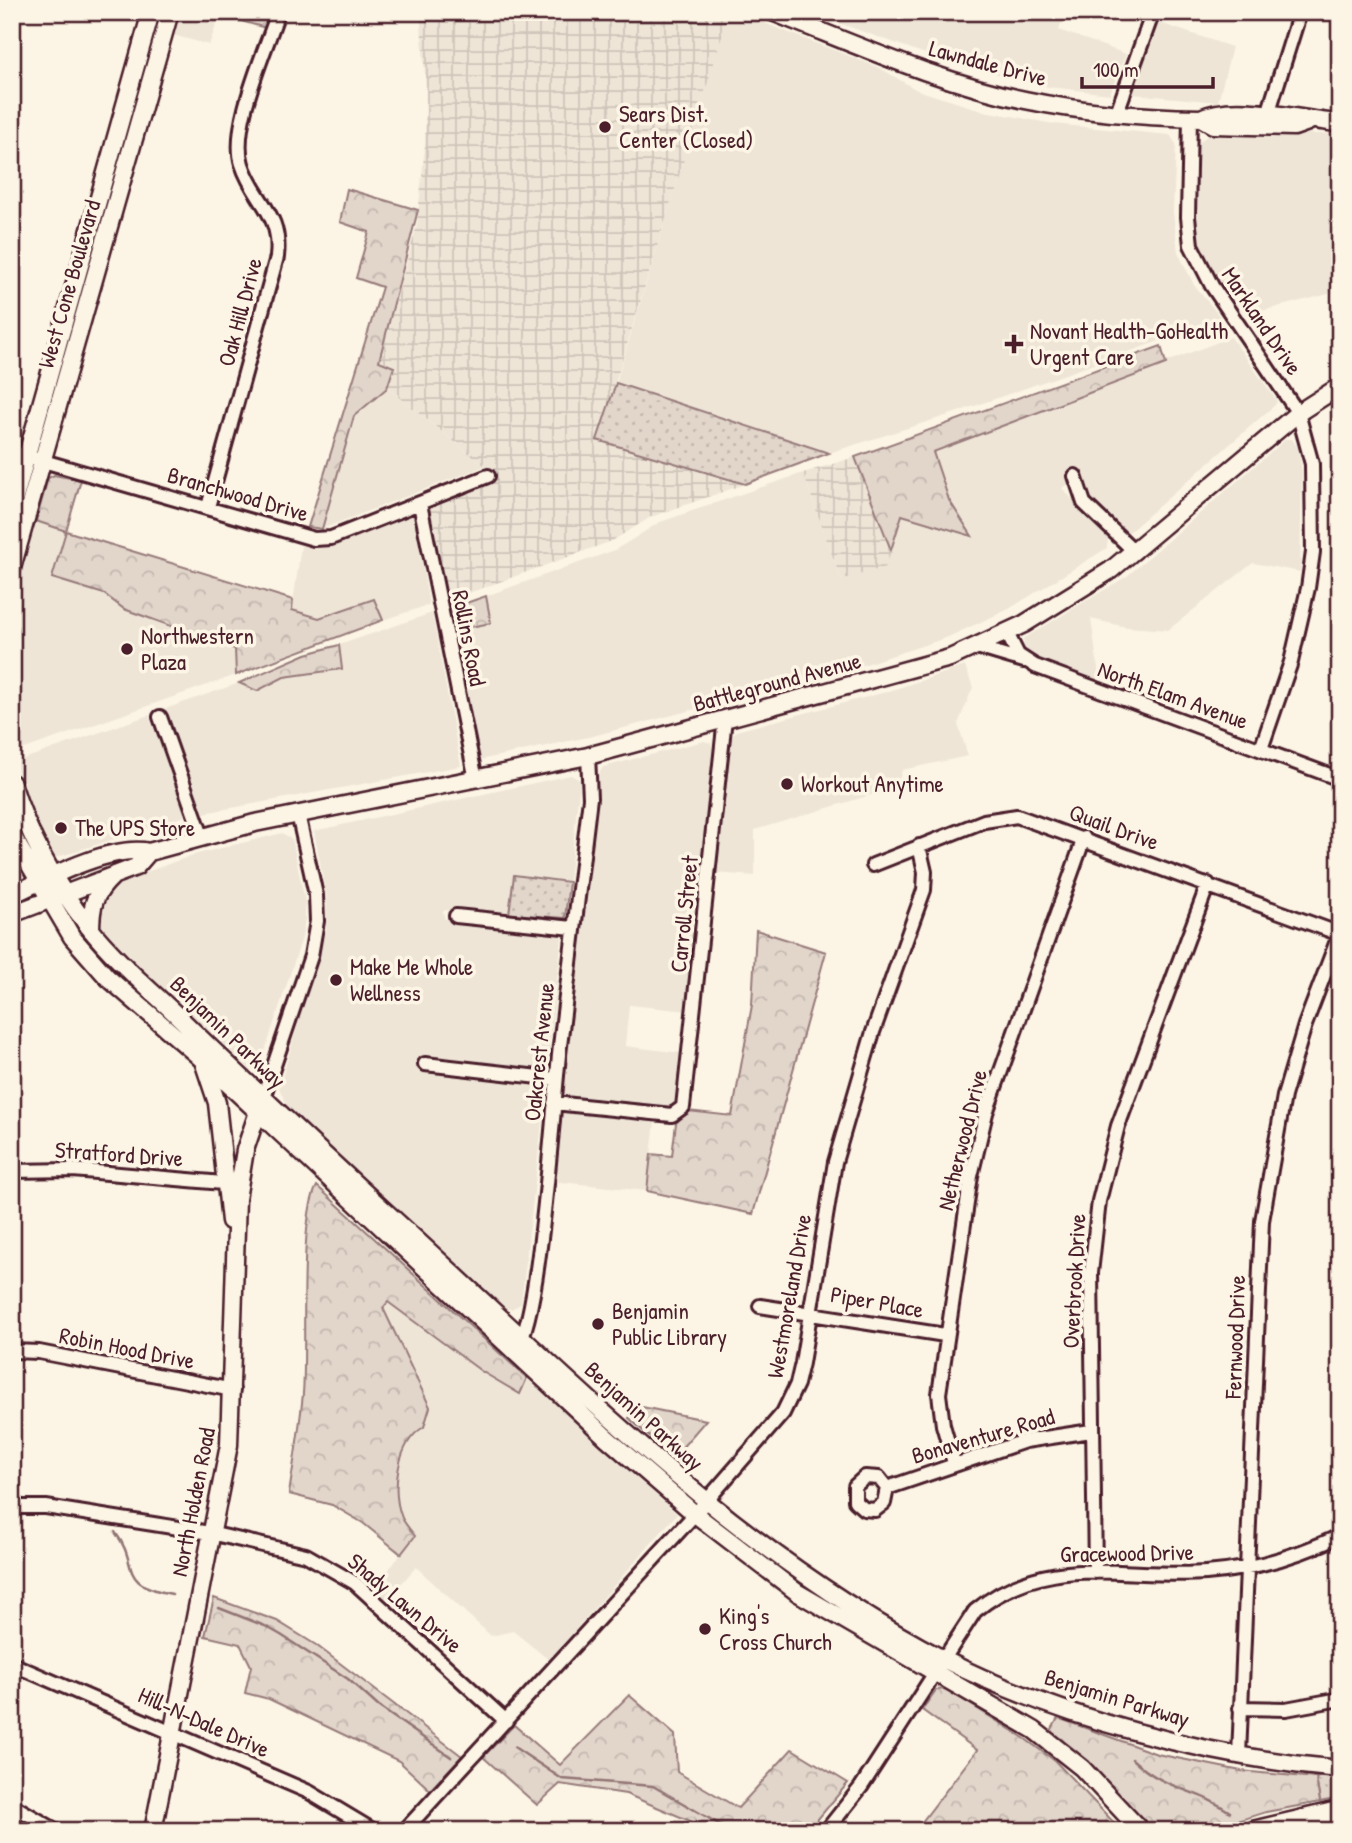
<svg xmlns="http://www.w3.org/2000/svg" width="1352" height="1843" font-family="'Patrick Hand',sans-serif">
  <defs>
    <pattern id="industrial-grid" width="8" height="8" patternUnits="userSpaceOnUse" patternTransform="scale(1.75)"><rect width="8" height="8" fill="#eee5d7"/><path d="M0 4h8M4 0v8" fill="none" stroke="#cec4b9"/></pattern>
    <pattern id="grass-dots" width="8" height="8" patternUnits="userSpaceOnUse" patternTransform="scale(1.75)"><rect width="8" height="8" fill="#e2d5ca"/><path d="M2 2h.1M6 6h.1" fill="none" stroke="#c3b6ae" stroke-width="1.8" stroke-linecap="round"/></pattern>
    <pattern id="forest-crowns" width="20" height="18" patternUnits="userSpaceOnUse" patternTransform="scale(1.75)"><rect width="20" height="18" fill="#e2d5ca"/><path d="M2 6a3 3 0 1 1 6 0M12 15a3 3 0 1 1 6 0" fill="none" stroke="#c3b6ae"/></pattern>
  </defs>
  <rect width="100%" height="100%" fill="#fcf5e5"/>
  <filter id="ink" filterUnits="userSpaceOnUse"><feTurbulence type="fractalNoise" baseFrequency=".0143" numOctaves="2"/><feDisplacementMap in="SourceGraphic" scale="14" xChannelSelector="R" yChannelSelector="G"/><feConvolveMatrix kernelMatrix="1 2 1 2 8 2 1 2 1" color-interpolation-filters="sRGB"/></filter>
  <g filter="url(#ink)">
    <path fill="#eee5d7" d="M 179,12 L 221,12 L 209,45 L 173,35 Z
      M 736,12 L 880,68 L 917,90 L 984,111 L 1054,124 L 1170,135 L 1176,144 L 1173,212 L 1178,252 L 1194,285 L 1222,319 L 952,414 L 829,453 L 616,383 L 725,23 L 725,14 Z
      M 808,12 L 1065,12 L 1059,30 L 1126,54 L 1110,94 L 1049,87 L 945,61 Z
      M 1157,22 L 1232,47 L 1218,102 L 1132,94 Z
      M 1211,133 L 1340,134 L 1340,291 L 1246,315 L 1228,293 L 1208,265 L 1197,238 L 1198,147 L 1200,141 Z
      M 1231,337 L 1277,401 L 1275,405 L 1128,533 L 1121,531 L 1071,483 L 1062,488 L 1108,537 L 1107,548 L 1009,609 L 946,638 L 860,666 L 593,736 L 475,761 L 450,631 L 490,623 L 486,596 L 615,550 L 660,522 L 803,473 L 841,580 L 902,515 L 971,535 L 949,500 L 932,452 Z
      M 387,388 L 485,466 L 322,529 L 354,416 Z
      M 1286,439 L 1292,439 L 1298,448 L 1302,472 L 1300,572 L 1253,563 L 1168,630 L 1126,627 L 1091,619 L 1100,682 L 1026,653 L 1023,639 L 1127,576 Z
      M 409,513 L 414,516 L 429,605 L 383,620 L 374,599 L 319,618 L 292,610 L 301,546 L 331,544 Z
      M 36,521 L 66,531 L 52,578 L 104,594 L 124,609 L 236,649 L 236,675 L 13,753 L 12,605 Z
      M 432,613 L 461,766 L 204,813 L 162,710 L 239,683 L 257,691 L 284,677 L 341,669 L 339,645 Z
      M 965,666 L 973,687 L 958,724 L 968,756 L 902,770 L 897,787 L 755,830 L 755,876 L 714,873 L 731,738 L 736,731 L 886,692 Z
      M 149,715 L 185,812 L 183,817 L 55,858 L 33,817 L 15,762 Z
      M 704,741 L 711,743 L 714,748 L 688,1011 L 629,1005 L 625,1046 L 682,1053 L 676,1103 L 671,1109 L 567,1098 L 563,1094 L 597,777 L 603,767 Z
      M 571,775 L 580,780 L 569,882 L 514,875 L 509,914 L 455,909 L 443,911 L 445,919 L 559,934 L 562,937 L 547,1070 L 422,1056 L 419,1069 L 541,1083 L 546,1088 L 521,1304 L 511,1309 L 501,1307 L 290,1111 L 279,1088 L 326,929 L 327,901 L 314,831 Z
      M 282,833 L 292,839 L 305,901 L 305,919 L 302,938 L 260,1066 L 256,1070 L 250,1069 L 121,951 L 98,921 L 100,901 L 114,885 L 124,880 L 193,855 Z
      M 565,1112 L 655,1121 L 647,1191 L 551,1181 L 558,1116 Z
      M 404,1268 L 677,1514 L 549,1660 L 513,1631 L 491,1636 L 416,1567 L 387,1600 L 374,1588 L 401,1554 L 363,1523 L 373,1303 Z"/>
    <path fill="url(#industrial-grid)" d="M 420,12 L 724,12 L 726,23 L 598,439 L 745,484 L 651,517 L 612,541 L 444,602 L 426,505 L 490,478 L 485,466 L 387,388 L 394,367 L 379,362 L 417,225 L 425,145 L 426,89 Z
      M 855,457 L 891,550 L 886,567 L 841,580 L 803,473 Z"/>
    <path fill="url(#grass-dots)" stroke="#967a7a" stroke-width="2" d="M 221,12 L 271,12 L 266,28 L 220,15 Z
      M 616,383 L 829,453 L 745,484 L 597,440 Z
      M 514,875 L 569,882 L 565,918 L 509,914 Z
      M 1328,1774 L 1340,1775 L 1340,1798 L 1320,1802 L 1316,1778 Z"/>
    <path fill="url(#forest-crowns)" stroke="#967a7a" stroke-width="2" d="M 347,189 L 418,210 L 379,361 L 394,367 L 387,388 L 354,416 L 322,529 L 308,527 L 382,287 L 356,278 L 369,232 L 340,222 Z
      M 1161,346 L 1166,364 L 933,452 L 949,500 L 972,536 L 902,515 L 891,550 L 855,457 Z
      M 54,475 L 81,480 L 66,531 L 293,600 L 292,610 L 319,618 L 374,599 L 383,620 L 236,675 L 235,649 L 124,609 L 104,594 L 52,578 L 66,531 L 36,521 L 48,478 Z
      M 486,596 L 491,623 L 450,631 L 446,610 Z
      M 339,645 L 342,669 L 284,677 L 257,691 L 239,683 L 306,654 Z
      M 756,930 L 826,952 L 753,1214 L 647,1191 L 651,1154 L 672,1156 L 676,1123 L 688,1111 L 732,1116 L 752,1005 Z
      M 317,1186 L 527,1378 L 520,1394 L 481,1371 L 388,1302 L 383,1308 L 430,1407 L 424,1427 C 397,1442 391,1490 402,1518 C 405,1524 411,1531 415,1536 L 401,1554 L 363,1523 L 332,1505 L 289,1494 C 294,1460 300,1427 303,1393 C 307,1348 298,1219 317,1186 Z
      M 642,1407 L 706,1420 L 673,1458 L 629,1418 Z
      M 214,1598 L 277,1621 L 316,1645 L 462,1756 L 430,1790 L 399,1761 L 269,1699 L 245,1693 L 251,1666 L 240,1644 L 205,1636 Z
      M 946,1689 L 1024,1738 L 1055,1761 L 1122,1831 L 915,1831 L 977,1750 L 922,1710 L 936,1690 Z
      M 629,1695 L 675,1735 L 677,1772 L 738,1808 L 792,1749 L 848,1783 L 808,1831 L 714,1831 L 626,1794 L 560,1784 L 537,1805 L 483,1757 L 514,1725 L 560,1765 Z
      M 1058,1718 L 1157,1754 L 1241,1771 L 1316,1778 L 1320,1802 L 1266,1812 L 1206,1831 L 1155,1831 L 1086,1762 L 1050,1733 Z"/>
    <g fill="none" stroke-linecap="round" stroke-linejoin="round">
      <path stroke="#917474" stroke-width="2.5" d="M 115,1532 C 141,1566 115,1583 172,1594
        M 219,1608 L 265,1626 L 281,1635 L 348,1679 L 379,1707 L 451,1757
        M 514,1747 L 562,1779 L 653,1786 L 731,1831
        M 1132,1759 C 1167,1792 1196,1788 1230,1812"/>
      <defs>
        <path id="minor" d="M 1117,112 L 1153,12
          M 1268,114 L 1300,12
          M 1190,118 L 1188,217 L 1191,245 L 1212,286 L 1298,413 L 1312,464 L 1313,552 L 1308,588 L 1291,662 L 1261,749
          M 12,452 L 314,539 L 331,538 L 488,476
          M 1075,476 L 1084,503 L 1135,552
          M 420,504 L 476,780
          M 208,507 L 277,257 C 282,212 254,202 242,164 C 230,126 266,50 278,12
          M 1007,633 L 1018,655 L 1035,666 L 1340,779
          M 977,647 L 1024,661
          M 160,717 L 202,836
          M 873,865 L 984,821 L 1017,816 L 1340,934
          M 456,916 L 573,928
          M 425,1064 L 556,1079
          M 263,1098 L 311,956 L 317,921 L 316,895 L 298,814
          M 554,1103 L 672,1115 L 683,1107 L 725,718
          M 12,1171 L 73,1170 L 223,1183
          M 760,1306 L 945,1335
          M 518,1344 C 540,1320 554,1093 560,1046 C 570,964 580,881 590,798 L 588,756
          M 12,1351 L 39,1352 L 233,1390
          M 954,1463 L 943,1425 L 939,1394 L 971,1176 L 986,1113 L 1084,838
          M 887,1488 L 884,1503 L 875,1510 L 864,1509 L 855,1501 L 855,1486 L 865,1477 L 879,1478 L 887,1488 L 1025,1441 L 1091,1431
          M 12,1507 L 46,1507 L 210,1533 L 306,1555 L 355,1583 L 506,1721
          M 1095,1572 L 1091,1273 L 1099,1201 L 1118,1126 L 1208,884
          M 12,1664 L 309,1792 L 374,1831
          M 1240,1708 L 1286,1709 L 1340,1699
          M 1239,1755 L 1262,1221 L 1284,1096 L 1305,1025 L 1340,933
          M 12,1805 L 57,1831
          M 404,1831 L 695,1514 L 783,1413 L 797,1384 L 802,1363 L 835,1162 L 873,1032 L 924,890 L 925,872 L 919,846
          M 826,1831 L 861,1787 L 975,1611 C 1047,1551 1122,1579 1206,1573 C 1251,1570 1299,1555 1340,1536"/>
        <path id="major" d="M 772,12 C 855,44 938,82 1025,100 C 1082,112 1143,117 1201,118 L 1213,125 L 1294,127 L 1308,122
          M 1201,118 C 1235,101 1302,121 1340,123
          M 12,508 L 151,12
          M 12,568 L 170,12
          M 12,783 C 28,834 55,884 88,926 C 118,964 157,995 191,1029 C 255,1090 319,1151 385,1211 C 562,1371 730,1549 945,1660 C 1059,1718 1212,1758 1340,1769
          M 12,835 L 72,937 L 107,977 L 196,1054 L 607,1438 L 695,1514 L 798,1593 L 1034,1730 L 1082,1768 L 1141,1831
          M 12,895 C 47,878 112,844 149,852 L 255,823 L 588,756 L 950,658 L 1024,624 L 1111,570 L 1298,413 L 1340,386
          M 12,914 L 136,867 L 149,852
          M 91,930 C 91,906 94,894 112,877
          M 204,1064 L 217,1103 L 230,1221
          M 153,1831 L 229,1445 L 237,1199 L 245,1150 L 260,1106"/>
        <path id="highway" d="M 1255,1831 L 1340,1811"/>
      </defs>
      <use href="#minor" stroke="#4a1f2b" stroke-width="18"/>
      <use href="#major" stroke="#4a1f2b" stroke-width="21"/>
      <use href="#highway" stroke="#4a1f2b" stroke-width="24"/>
      <use href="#minor" stroke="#fcf5e5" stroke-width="12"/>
      <use href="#major" stroke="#fcf5e5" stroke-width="16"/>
      <use href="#highway" stroke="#fcf5e5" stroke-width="19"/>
    </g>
  </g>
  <g fill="#4a1f2b" stroke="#fcf5e5" stroke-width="2.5">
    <circle cx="605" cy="127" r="7"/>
    <path d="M1010.5 333.5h7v7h7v7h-7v7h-7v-7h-7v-7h7z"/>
    <circle cx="127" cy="649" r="7"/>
    <circle cx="787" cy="784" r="7"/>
    <circle cx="61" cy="828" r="7"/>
    <circle cx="336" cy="980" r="7"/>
    <circle cx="598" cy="1324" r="7"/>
    <circle cx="705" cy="1629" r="7"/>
  </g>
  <g text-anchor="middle" stroke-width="7" stroke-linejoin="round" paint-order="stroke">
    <g font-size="23" fill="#4a1f2b" stroke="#fcf5e5">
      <text transform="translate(988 63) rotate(15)" y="8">Lawndale Drive</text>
      <text transform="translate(69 284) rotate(-74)" y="8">West Cone Boulevard</text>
      <text transform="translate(240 312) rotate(-75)" y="8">Oak Hill Drive</text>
      <text transform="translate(1262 321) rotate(56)" y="8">Markland Drive</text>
      <text transform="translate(238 494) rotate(16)" y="8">Branchwood Drive</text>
      <text transform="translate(469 638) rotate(79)" y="8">Rollins Road</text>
      <text transform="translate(777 682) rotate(-15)" y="8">Battleground Avenue</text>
      <text transform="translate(1173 695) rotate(20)" y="8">North Elam Avenue</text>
      <text transform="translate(1114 827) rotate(20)" y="8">Quail Drive</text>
      <text transform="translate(684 914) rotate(-84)" y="8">Carroll Street</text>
      <text transform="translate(228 1032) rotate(44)" y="8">Benjamin Parkway</text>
      <text transform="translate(539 1052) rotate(-84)" y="8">Oakcrest Avenue</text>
      <text transform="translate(962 1140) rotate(-76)" y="8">Netherwood Drive</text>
      <text transform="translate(119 1154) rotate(4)" y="8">Stratford Drive</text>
      <text transform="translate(1074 1281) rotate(-87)" y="8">Overbrook Drive</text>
      <text transform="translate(789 1296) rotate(-80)" y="8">Westmoreland Drive</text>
      <text transform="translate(877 1302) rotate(10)" y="8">Piper Place</text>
      <text transform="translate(1235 1337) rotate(-88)" y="8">Fernwood Drive</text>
      <text transform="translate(127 1348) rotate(11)" y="8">Robin Hood Drive</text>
      <text transform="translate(644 1416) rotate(42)" y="8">Benjamin Parkway</text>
      <text transform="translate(983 1436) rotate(-16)" y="8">Bonaventure Road</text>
      <text transform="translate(193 1502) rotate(-79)" y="8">North Holden Road</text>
      <text transform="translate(1127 1553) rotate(-1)" y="8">Gracewood Drive</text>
      <text transform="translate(405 1603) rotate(40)" y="8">Shady Lawn Drive</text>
      <text transform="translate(1117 1698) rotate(17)" y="8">Benjamin Parkway</text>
      <text transform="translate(204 1722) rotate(24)" y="8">Hill-N-Dale Drive</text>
    </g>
    <g font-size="23" fill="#4a1f2b" stroke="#fcf5e5" text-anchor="start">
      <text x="619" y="122">Sears Dist.<tspan x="619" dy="26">Center (Closed)</tspan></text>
      <text x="1030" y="339">Novant Health-GoHealth<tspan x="1030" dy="26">Urgent Care</tspan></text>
      <text x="141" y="644">Northwestern<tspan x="141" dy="26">Plaza</tspan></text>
      <text x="801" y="792">Workout Anytime</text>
      <text x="75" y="836">The UPS Store</text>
      <text x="350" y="975">Make Me Whole<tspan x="350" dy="26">Wellness</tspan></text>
      <text x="612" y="1319">Benjamin<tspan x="612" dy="26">Public Library</tspan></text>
      <text x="719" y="1624">King's<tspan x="719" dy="26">Cross Church</tspan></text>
    </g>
  </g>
  <rect width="1352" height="1843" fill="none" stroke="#fcf5e5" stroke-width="42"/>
  <rect x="21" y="21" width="1310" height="1801" fill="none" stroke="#4a1f2b" stroke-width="2.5" filter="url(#ink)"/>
  <path d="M1082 77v10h131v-10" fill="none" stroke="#4a1f2b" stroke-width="3.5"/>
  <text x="1093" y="77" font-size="21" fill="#4a1f2b" stroke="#fcf5e5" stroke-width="5" paint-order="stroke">100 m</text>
</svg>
